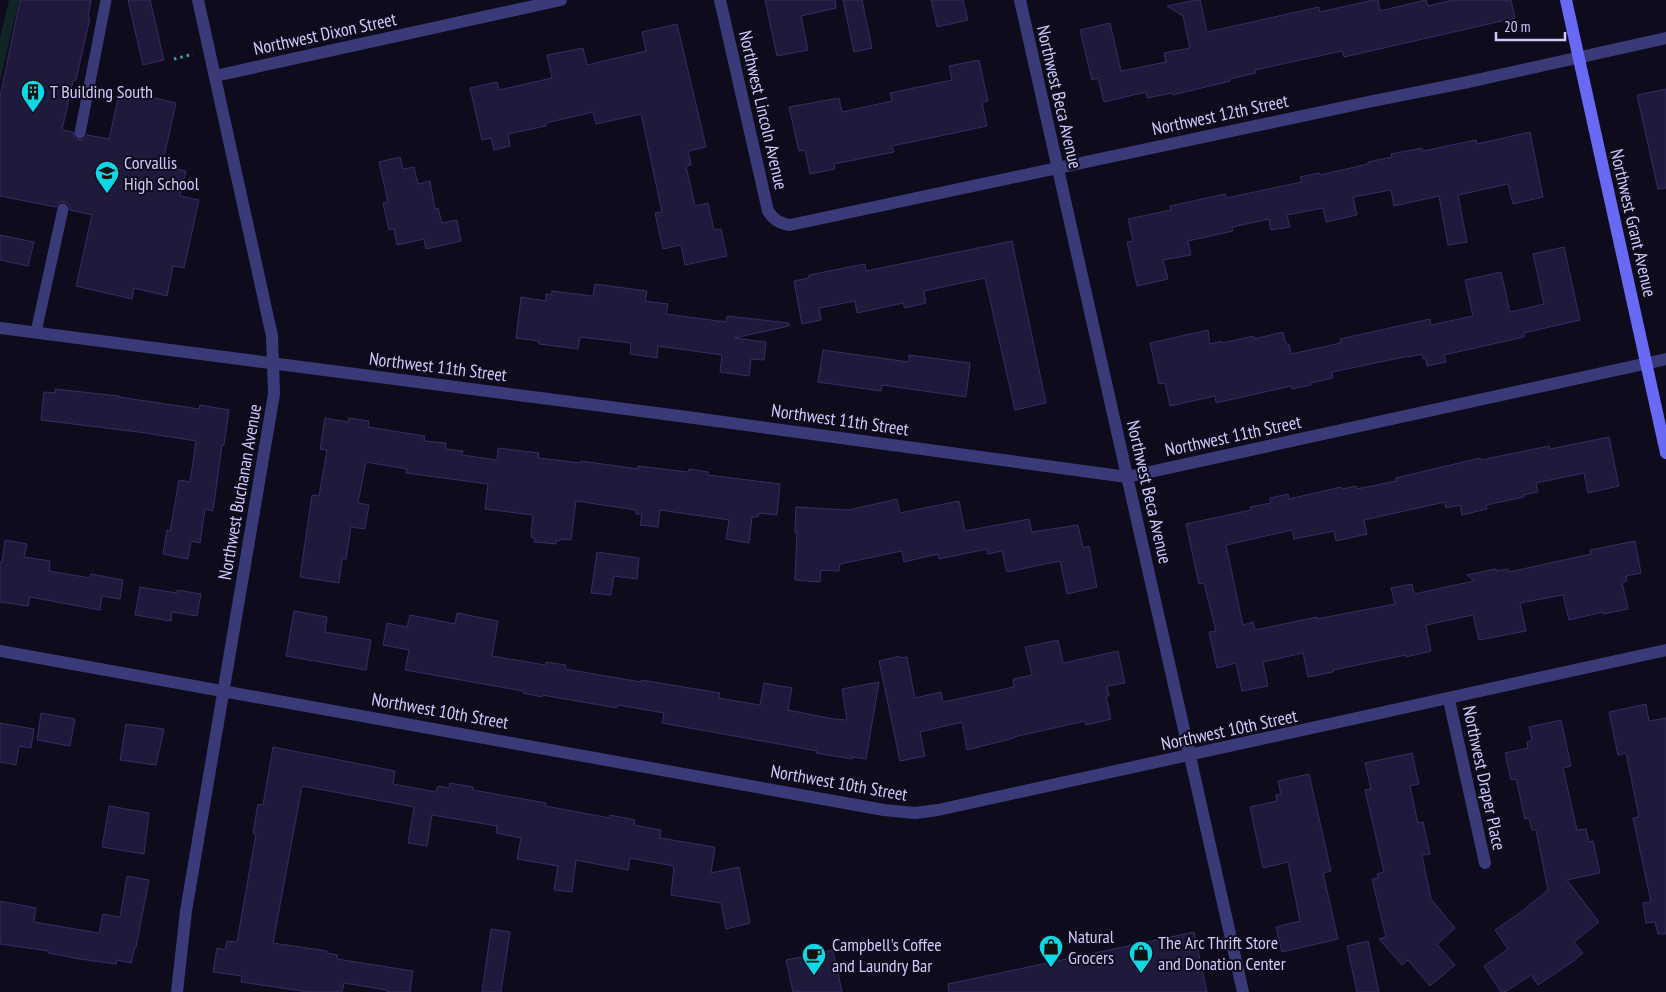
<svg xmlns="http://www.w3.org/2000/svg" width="1666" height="992" font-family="'PT Sans Narrow',sans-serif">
  <rect width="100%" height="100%" fill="#0e0c1c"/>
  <path fill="#102524" d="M 9,0 L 19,0 L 0,81 L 0,38 Z"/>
  <path fill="#1f1a3b" stroke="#362d66" d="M 20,0 L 91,0 L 88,17 L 90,18 L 76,80 L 73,81 L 62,130 L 73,132 L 75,139 L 83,140 L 87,135 L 109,139 L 120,90 L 176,103 L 162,166 L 186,171 L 180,196 L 199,200 L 184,268 L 173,266 L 167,296 L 134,288 L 132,299 L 76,286 L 92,215 L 70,210 L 70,206 L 65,202 L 60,202 L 56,207 L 0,196 L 0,97 Z
    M 128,0 L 150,0 L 164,60 L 143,65 Z
    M 765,0 L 835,0 L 836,8 L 801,16 L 808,50 L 777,56 Z
    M 843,0 L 862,0 L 872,48 L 854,52 Z
    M 931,0 L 963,0 L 968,20 L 937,27 Z
    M 1196,0 L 1200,0 L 1207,32 L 1319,7 L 1320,12 L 1374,0 L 1378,0 L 1380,11 L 1426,0 L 1428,6 L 1453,0 L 1511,0 L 1515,18 L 1344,57 L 1342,51 L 1255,70 L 1256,73 L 1229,79 L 1230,81 L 1173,95 L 1172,93 L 1147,98 L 1146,92 L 1104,102 L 1098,78 L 1092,80 L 1080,30 L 1110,23 L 1121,71 L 1166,62 L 1164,53 L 1190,48 L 1183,16 L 1167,6 Z
    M 677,24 L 706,147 L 688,151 L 691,165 L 686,166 L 695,206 L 708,203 L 714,230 L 721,229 L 727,256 L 685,265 L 681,245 L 663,249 L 655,213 L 662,212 L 641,114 L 596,124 L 593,112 L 546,123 L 546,126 L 508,134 L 510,146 L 494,150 L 491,138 L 482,140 L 470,88 L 497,82 L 499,90 L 552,78 L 547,55 L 583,48 L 587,65 L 646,51 L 642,32 Z
    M 979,60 L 988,101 L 982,102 L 987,126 L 892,146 L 894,152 L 834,164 L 835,169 L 810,174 L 805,150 L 799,151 L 789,107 L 839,98 L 842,112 L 892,101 L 890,93 L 952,80 L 949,66 Z
    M 1666,89 L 1666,188 L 1658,189 L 1637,95 Z
    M 1530,132 L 1543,197 L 1513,204 L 1508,184 L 1458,195 L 1467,242 L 1448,245 L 1439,196 L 1394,206 L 1391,190 L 1353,197 L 1357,215 L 1326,222 L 1323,208 L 1287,215 L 1290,227 L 1271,230 L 1269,219 L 1232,227 L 1233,231 L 1188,241 L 1191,255 L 1163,260 L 1168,279 L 1137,286 L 1127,242 L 1133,241 L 1128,219 L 1171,210 L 1170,206 L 1225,194 L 1226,198 L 1302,182 L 1300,177 L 1319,173 L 1320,175 L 1368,164 L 1368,162 L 1392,157 L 1391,154 L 1422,148 L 1423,151 L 1476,140 L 1477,144 Z
    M 400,157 L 403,169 L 414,167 L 418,184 L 430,181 L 435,209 L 438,208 L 442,223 L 457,220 L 461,241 L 426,249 L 424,239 L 397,245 L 394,229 L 389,230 L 383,203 L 388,202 L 379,162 Z
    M 0,235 L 34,242 L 28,266 L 0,260 Z
    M 1012,241 L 1046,403 L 1015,410 L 985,278 L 924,291 L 926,303 L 905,308 L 903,303 L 857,313 L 855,301 L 819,308 L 821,320 L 802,324 L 794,281 L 809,278 L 809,275 L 865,264 L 866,271 Z
    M 1564,247 L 1580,320 L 1524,333 L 1524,337 L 1444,355 L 1446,362 L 1427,366 L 1426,358 L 1423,359 L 1422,354 L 1409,357 L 1409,356 L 1332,372 L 1333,378 L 1311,383 L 1311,385 L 1292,389 L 1291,386 L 1216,403 L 1215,396 L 1170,406 L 1165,383 L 1159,384 L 1150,343 L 1208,330 L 1210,344 L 1222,341 L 1222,343 L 1254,336 L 1254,339 L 1283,332 L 1286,344 L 1289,344 L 1291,354 L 1341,343 L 1340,339 L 1430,319 L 1431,325 L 1473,316 L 1465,280 L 1501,272 L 1510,312 L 1544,304 L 1533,254 Z
    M 595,284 L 647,291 L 645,301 L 668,304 L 666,314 L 726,322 L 727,316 L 789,323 L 789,326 L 734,338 L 766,342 L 764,360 L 751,359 L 749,376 L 720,372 L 722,355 L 658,346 L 657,358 L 630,354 L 631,343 L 580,337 L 578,349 L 539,344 L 539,341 L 516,338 L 521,297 L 546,301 L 546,294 L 551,295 L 552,291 L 593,296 Z
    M 823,350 L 909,362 L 909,355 L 970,363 L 966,397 L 882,385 L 881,391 L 818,382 Z
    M 55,389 L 119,396 L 119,397 L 199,409 L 200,405 L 229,410 L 224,445 L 222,445 L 213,511 L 205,509 L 200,543 L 191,541 L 188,559 L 163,554 L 167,530 L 170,531 L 179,480 L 190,482 L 196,441 L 146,433 L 41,420 L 44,392 L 55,393 Z
    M 325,418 L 348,422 L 349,418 L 369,421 L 368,427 L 425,436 L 424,441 L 446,443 L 445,449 L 463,451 L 462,455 L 497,460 L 498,448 L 539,453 L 538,458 L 581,463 L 581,461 L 638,469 L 638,466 L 688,472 L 689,469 L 708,472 L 708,475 L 780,484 L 777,515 L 759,513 L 758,517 L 752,517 L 749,543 L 726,539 L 729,520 L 660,510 L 658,527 L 640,525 L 642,514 L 636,514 L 636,510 L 576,501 L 571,540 L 560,539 L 559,541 L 556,540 L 556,544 L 534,542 L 535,538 L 531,537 L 533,515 L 485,509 L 488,484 L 406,473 L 407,469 L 366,462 L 358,503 L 369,505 L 365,529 L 351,527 L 346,559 L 342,559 L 339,583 L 300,577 L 312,495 L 319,496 L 327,450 L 320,449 Z
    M 1609,437 L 1619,486 L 1588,493 L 1584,473 L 1536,483 L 1538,492 L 1524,495 L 1524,497 L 1486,505 L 1487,509 L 1462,515 L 1460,505 L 1446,508 L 1445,502 L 1364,520 L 1367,534 L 1336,541 L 1334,531 L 1294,539 L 1292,530 L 1226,545 L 1243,625 L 1253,622 L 1255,630 L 1317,617 L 1317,619 L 1395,604 L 1391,588 L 1412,584 L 1414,594 L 1474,581 L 1467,575 L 1496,569 L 1496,571 L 1508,569 L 1509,572 L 1591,554 L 1590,550 L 1635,541 L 1641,573 L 1626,576 L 1627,581 L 1622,582 L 1628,609 L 1603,614 L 1603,612 L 1569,620 L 1563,595 L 1520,603 L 1526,631 L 1479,640 L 1473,615 L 1426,625 L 1431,651 L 1406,657 L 1406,655 L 1333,670 L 1333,672 L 1308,677 L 1303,653 L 1263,662 L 1268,686 L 1242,691 L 1236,663 L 1217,668 L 1209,632 L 1216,631 L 1204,583 L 1199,584 L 1186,524 L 1251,510 L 1250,507 L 1271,503 L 1270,498 L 1288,494 L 1289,499 L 1341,487 L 1342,489 L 1356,486 L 1357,489 L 1396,481 L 1396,478 L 1480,458 L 1481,460 L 1549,446 L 1550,449 Z
    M 897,499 L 900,513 L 959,501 L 965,531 L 1029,519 L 1032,532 L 1078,525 L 1083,548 L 1089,546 L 1097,587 L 1067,594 L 1060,561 L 1007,572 L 1002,551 L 988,554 L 987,549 L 939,559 L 938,554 L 904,562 L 902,551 L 840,564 L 839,571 L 821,570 L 820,582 L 795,580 L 797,532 L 795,532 L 796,507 L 849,510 Z
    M 5,540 L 27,544 L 24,557 L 50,561 L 49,571 L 90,578 L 91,574 L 123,580 L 120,599 L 102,596 L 100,610 L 30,597 L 28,606 L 0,602 L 0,562 L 2,562 Z
    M 597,552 L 639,558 L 637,579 L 614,576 L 611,595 L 591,593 Z
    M 140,587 L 177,593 L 177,590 L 201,594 L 197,616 L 172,612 L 171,621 L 135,615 Z
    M 294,611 L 327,617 L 325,632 L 371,640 L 366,670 L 286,656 Z
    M 457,613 L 498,621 L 492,656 L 545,665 L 546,662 L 566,665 L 565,669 L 641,682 L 641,680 L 720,693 L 719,698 L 760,705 L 764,683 L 792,688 L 788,710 L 834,719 L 847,720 L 842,689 L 879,682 L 866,759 L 852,757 L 852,759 L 816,753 L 817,751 L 762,741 L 662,723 L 664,713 L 618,705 L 617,708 L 600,705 L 542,695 L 542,697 L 523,693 L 523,691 L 405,670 L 409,650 L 383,645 L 387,623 L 407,627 L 410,615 L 455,624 Z
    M 1058,640 L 1063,663 L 1118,651 L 1125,683 L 1107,686 L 1109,696 L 1106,696 L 1111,719 L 1086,725 L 1085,721 L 1014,737 L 1014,738 L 967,750 L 962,722 L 920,732 L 925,756 L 900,761 L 879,661 L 900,656 L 900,658 L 907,657 L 915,698 L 941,692 L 943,702 L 1014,687 L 1013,679 L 1032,675 L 1025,647 Z
    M 1646,704 L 1649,721 L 1666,718 L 1666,934 L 1658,934 L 1655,922 L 1646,923 L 1643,903 L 1651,902 L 1633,818 L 1639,817 L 1626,753 L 1618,755 L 1609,712 Z
    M 41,713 L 75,719 L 70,746 L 37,740 Z
    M 1561,720 L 1571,766 L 1563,768 L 1577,830 L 1586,829 L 1589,842 L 1593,841 L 1600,873 L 1567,880 L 1599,922 L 1574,942 L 1583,953 L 1575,960 L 1538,985 L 1531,975 L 1505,992 L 1501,992 L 1484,966 L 1508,949 L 1495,930 L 1521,912 L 1548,890 L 1536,830 L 1532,830 L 1529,818 L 1525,819 L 1516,779 L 1511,780 L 1505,753 L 1528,748 L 1527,742 L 1532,740 L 1529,727 Z
    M 0,723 L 34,729 L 31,748 L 19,746 L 16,765 L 0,762 Z
    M 126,724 L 164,729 L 156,765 L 120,760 Z
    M 273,747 L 395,771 L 393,784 L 436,792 L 438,786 L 449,788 L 450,783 L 473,787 L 473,790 L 546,803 L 545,806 L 610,818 L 610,815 L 635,820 L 634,825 L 661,830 L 660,838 L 715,847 L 711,873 L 739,867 L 750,923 L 726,929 L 721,903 L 671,895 L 674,866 L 630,858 L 628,870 L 576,860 L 572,892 L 554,890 L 558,866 L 517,859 L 521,838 L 496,833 L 497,826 L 432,815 L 427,846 L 408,843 L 414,807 L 302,786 L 273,943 L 327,951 L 327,953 L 337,955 L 337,959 L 413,971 L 410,992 L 387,992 L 387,990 L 344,983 L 342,992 L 308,992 L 241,982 L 242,976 L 213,972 L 217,948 L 225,950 L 227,941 L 237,942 L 256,834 L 253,833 L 258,804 L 263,805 Z
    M 1412,753 L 1419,784 L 1410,786 L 1418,823 L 1423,822 L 1430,854 L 1422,855 L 1431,899 L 1455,928 L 1437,944 L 1455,965 L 1430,986 L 1408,960 L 1402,965 L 1379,939 L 1386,937 L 1372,879 L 1378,878 L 1377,874 L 1384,872 L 1365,790 L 1371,789 L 1365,763 Z
    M 1309,774 L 1331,871 L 1323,873 L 1338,939 L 1282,952 L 1276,927 L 1300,921 L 1288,862 L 1263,868 L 1250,807 L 1277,801 L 1276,795 L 1281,794 L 1278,781 Z
    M 109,806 L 149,813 L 144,854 L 102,847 Z
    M 127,876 L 149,880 L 136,947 L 135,947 L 131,963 L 117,960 L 116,964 L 80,959 L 48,953 L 48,951 L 0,944 L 0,901 L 36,908 L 34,922 L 99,933 L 103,914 L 120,917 Z
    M 491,929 L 510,932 L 501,992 L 482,992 Z
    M 1194,932 L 1207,992 L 949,992 L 948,984 Z
    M 1368,941 L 1379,992 L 1357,992 L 1347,946 Z
    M 833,950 L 842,992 L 793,992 L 786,960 Z"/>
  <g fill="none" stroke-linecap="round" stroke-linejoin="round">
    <path stroke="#34a69b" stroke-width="3" stroke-dasharray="2.5 4" stroke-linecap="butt" d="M 174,59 L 193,54"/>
    <path stroke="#3a3a78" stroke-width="11" d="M 80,133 L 106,0
      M 36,332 L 63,209"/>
    <path stroke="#3a3a78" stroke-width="12" d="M 720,0 L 768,211 C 773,219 781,224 790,225 L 1368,102 L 1468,82 L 1666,38
      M 1020,0 L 1243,992
      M 215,76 L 561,0
      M 0,328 L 687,417 L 1127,477 L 1666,359
      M 1449,700 L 1485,863"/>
    <path stroke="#3a3a78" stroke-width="12" d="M 0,651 L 884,810 L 915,813 L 938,810 C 1181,757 1424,705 1666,650
      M 177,992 L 186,911 L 274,394 L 272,336 L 198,0"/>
    <path stroke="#686af5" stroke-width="12" d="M 1566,0 L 1666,453"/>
  </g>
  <defs>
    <symbol id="building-pin" viewBox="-11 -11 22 30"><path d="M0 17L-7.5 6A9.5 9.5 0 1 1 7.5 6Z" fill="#0fd7e3" stroke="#0e0c1c"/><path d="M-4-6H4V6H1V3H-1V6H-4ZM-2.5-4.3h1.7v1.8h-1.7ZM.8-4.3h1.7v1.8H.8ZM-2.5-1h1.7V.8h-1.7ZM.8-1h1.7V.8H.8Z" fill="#111"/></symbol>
    <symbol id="school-pin" viewBox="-11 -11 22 30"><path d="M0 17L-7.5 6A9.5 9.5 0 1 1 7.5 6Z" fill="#0fd7e3" stroke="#0e0c1c"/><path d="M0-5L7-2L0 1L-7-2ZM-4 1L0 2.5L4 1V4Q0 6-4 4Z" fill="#111"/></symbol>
    <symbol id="shop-pin" viewBox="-11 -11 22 30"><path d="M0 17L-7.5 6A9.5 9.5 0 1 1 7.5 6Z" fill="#0fd7e3" stroke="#0e0c1c"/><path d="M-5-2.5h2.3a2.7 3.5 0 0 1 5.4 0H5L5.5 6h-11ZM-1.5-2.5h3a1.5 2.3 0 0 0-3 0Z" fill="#111"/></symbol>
    <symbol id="cafe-pin" viewBox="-11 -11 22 30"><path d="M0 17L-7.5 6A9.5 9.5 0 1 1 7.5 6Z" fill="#0fd7e3" stroke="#0e0c1c"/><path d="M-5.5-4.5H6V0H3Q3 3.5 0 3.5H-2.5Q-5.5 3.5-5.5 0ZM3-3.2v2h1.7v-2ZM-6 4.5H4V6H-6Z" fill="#111"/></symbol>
  </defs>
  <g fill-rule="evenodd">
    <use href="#building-pin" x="19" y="78" width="28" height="38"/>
    <use href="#school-pin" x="93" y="159" width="28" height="38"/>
    <use href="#shop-pin" x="1037" y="933" width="28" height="38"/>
    <use href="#shop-pin" x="1127" y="939" width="28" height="38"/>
    <use href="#cafe-pin" x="800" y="941" width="28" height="38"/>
  </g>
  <g text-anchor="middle" stroke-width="4" stroke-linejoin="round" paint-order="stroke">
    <g font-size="18" fill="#cecafc" stroke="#0e0c1c">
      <text transform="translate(325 34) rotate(-12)" y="6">Northwest Dixon Street</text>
      <text transform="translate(1059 97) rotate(77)" y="6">Northwest Beca Avenue</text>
      <text transform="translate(763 110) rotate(77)" y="6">Northwest Lincoln Avenue</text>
      <text transform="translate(1220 115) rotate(-12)" y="6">Northwest 12th Street</text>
      <text transform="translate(1633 223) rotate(77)" y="6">Northwest Grant Avenue</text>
      <text transform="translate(438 367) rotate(7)" y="6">Northwest 11th Street</text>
      <text transform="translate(840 420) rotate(8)" y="6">Northwest 11th Street</text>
      <text transform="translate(1233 436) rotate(-12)" y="6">Northwest 11th Street</text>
      <text transform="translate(240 492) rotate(-80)" y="6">Northwest Buchanan Avenue</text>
      <text transform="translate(1149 492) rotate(77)" y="6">Northwest Beca Avenue</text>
      <text transform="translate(440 711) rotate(10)" y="6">Northwest 10th Street</text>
      <text transform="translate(1229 730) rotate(-12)" y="6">Northwest 10th Street</text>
      <text transform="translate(1484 778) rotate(78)" y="6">Northwest Draper Place</text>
      <text transform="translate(839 783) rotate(10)" y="6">Northwest 10th Street</text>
    </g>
    <g font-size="18" fill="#cecafc" stroke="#0e0c1c" text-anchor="start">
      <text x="50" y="98">T Building South</text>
      <text x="124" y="169">Corvallis<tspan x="124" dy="21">High School</tspan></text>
      <text x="1068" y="943">Natural<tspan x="1068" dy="21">Grocers</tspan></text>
      <text x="1158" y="949">The Arc Thrift Store<tspan x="1158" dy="21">and Donation Center</tspan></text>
      <text x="832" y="951">Campbell's Coffee<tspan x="832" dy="21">and Laundry Bar</tspan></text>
    </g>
  </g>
  <path d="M1496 32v8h69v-8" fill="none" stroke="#cecafc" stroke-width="2.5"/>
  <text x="1504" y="32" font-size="15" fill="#cecafc" stroke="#0e0c1c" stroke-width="4" paint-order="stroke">20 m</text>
</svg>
